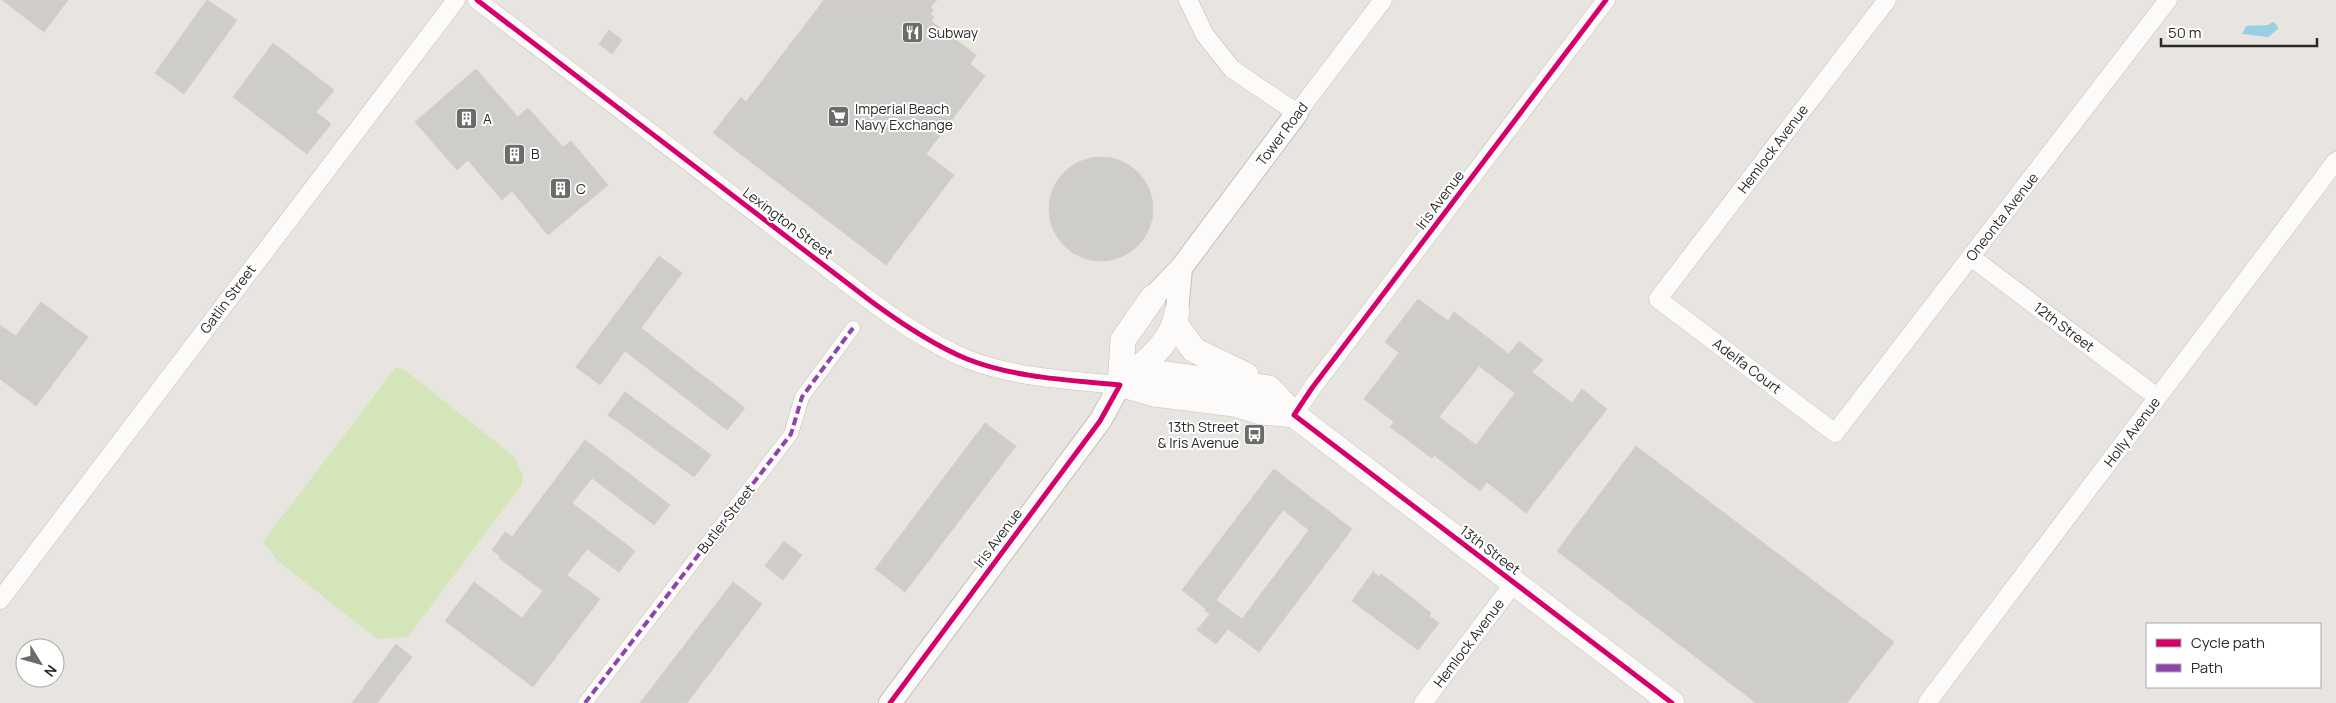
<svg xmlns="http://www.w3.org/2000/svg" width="2336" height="703" font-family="Manrope,sans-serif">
  <rect width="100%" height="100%" fill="#e8e4e0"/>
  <path fill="#d4e5ba" d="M 395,368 L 403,369 L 515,457 L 523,476 L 521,486 L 408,637 L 377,639 L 278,561 L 263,542 Z"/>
  <path fill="#99cfe4" d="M 2273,22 L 2277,25 L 2278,29 L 2268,37 L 2242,34 L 2246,26 L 2268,25 Z"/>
  <path fill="#cfcdca" stroke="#d3d0cc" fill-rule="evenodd" d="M 2,0 L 68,0 L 44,32 Z
    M 207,0 L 237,20 L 184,94 L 155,73 Z
    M 824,0 L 937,0 L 930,8 L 934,10 L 930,14 L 934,17 L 931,21 L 976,55 L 970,64 L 985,76 L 926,154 L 954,175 L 886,265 L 713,133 L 741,97 L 746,102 Z
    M 609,30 L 622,40 L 612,54 L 599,44 Z
    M 273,43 L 334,90 L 316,112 L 331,124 L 307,154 L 233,97 Z
    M 476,69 L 518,117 L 528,108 L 563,147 L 571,141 L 608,185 L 548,235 L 512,191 L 502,200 L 468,160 L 457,170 L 415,122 Z
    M1049 209a52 52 0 1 1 104 0a52 52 0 1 1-104 0Z
    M 659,256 L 682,273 L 641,328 L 745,408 L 727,430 L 625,351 L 600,385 L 576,367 Z
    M 1418,299 L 1448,321 L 1454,312 L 1509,354 L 1519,341 L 1543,360 L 1532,372 L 1572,403 L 1582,389 L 1607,409 L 1526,513 L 1487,482 L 1480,491 L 1434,455 L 1432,458 L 1390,427 L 1394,422 L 1364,399 L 1399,353 L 1385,342 ZM 1479,366 L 1515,393 L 1476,445 L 1439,417 Z
    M 41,302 L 88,337 L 36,406 L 0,379 L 0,325 L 16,336 Z
    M 625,392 L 711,455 L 694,477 L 608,415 Z
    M 985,423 L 1016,446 L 905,592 L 875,569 Z
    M 585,440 L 670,505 L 654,525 L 592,478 L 572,503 L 635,551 L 619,572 L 587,549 L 567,575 L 600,599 L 533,687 L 445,621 L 474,582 L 522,618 L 543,591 L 499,558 L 500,556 L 492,550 L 505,532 L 512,537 Z
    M 1636,446 L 1894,642 L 1847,703 L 1756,703 L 1557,551 Z
    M 1274,469 L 1352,529 L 1259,652 L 1228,629 L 1216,644 L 1197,630 L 1210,614 L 1205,611 L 1206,609 L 1182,590 ZM 1283,510 L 1309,530 L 1242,619 L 1216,600 Z
    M 784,541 L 802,555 L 783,580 L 765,566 Z
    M 1373,572 L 1379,577 L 1381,574 L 1407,594 L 1431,613 L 1429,616 L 1439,623 L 1418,650 L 1352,601 Z
    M 733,582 L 762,604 L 687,703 L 640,703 Z
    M 396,644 L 412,657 L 377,703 L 352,703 Z"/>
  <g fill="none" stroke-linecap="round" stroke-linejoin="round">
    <defs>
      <path id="pedestrian" d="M 585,703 L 791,434 L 802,397 L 853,328"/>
      <path id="minor" d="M 477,0 L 872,302 C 902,324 933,345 967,359 C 1015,378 1070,380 1120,385
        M 1188,0 L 1205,35 L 1232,69 L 1297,113 L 1383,0
        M 1887,0 L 1658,299 L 1835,433 L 2168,0
        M 1971,257 L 2157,397
        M 1294,415 L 1312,388 L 1606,0
        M 0,600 L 456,0
        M 1423,703 L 1514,583
        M 1927,703 L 2336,161"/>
      <path id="tertiary" d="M 1153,297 L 1181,268 L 1297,113
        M 1177,312 L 1181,268
        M 890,703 L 1100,421 L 1120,385"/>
      <path id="secondary" d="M 1175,324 L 1194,350 L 1246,375
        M 1122,383 C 1144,363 1173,343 1177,312
        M 1120,385 L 1165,374 L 1269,388 L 1294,415 L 1672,703
        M 1120,385 L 1123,340 L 1153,297
        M 1123,385 L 1154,394 L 1234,404 L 1261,412 L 1294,415"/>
    </defs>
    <use href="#pedestrian" stroke="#c2c1c1" stroke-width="15"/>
    <use href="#minor" stroke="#c2c1c1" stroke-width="19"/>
    <use href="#tertiary" stroke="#c2c1c1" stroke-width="24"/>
    <use href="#secondary" stroke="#c2c1c1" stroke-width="26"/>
    <use href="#pedestrian" stroke="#fcfbfa" stroke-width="14"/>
    <use href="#minor" stroke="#fcfbfa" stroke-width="18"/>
    <use href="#tertiary" stroke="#fcfbfa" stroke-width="22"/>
    <use href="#secondary" stroke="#fcfbfa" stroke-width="25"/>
    <path stroke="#8e44ad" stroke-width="4" stroke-dasharray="8 4" stroke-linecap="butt" d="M 585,703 L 791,434 L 802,397 L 853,328"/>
    <defs>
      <path id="cycleway" d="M 477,0 L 872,302 C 902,324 933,345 967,359 C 1015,378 1070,380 1120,385 L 1100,421 L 890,703
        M 1606,0 L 1312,388 L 1294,415 L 1672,703"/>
    </defs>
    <use href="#cycleway" stroke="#fff" stroke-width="8"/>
    <use href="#cycleway" stroke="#d6006c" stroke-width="5"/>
  </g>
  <defs>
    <symbol id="restaurant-square" viewBox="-11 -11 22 22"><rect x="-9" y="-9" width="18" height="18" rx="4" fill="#6c6b6a" stroke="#fff"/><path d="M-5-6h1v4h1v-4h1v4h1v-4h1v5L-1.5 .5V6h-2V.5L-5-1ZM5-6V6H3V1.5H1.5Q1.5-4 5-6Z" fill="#fff"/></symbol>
    <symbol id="supermarket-square" viewBox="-11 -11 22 22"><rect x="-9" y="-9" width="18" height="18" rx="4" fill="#6c6b6a" stroke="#fff"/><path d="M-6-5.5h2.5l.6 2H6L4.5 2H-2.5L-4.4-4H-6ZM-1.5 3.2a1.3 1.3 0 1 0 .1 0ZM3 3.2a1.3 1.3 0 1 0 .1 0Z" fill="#fff"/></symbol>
    <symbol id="building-square" viewBox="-11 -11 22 22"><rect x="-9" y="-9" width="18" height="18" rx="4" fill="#6c6b6a" stroke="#fff"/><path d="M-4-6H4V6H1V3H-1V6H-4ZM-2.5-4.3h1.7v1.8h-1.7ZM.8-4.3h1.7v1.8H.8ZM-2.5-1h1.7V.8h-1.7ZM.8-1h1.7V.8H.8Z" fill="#fff"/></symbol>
    <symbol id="bus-square" viewBox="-11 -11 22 22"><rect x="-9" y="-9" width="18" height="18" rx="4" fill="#6c6b6a" stroke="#fff"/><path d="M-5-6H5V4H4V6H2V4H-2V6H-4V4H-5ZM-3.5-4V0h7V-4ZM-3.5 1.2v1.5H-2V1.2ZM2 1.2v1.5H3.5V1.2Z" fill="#fff"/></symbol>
  </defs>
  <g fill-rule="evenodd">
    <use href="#restaurant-square" x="900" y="20" width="25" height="25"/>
    <use href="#supermarket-square" x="826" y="104" width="25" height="25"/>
    <use href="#building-square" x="454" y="106" width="25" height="25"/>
    <use href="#building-square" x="502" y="142" width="25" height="25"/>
    <use href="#building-square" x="548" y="176" width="25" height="25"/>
    <use href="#bus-square" x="1242" y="422" width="25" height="25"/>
  </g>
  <g text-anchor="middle" stroke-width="4" stroke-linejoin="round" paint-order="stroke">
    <g font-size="14" fill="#2a2a2a" stroke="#fff" text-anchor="start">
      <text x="928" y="38">Subway</text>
      <text x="855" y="114">Imperial Beach<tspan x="855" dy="16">Navy Exchange</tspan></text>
      <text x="483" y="124">A</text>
      <text x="531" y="159">B</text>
      <text x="576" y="194">C</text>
      <text x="1239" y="432" text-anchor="end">13th Street<tspan x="1239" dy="16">&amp; Iris Avenue</tspan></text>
    </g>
    <g font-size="14" fill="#2a2a2a" stroke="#fff">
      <text transform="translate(1282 134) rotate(-53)" y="5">Tower Road</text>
      <text transform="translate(1773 149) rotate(-53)" y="5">Hemlock Avenue</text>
      <text transform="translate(1440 200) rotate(-53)" y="5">Iris Avenue</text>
      <text transform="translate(2002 217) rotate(-52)" y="5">Oneonta Avenue</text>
      <text transform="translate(788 223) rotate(37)" y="5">Lexington Street</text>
      <text transform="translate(228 299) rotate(-53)" y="5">Gatlin Street</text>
      <text transform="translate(2064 327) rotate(37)" y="5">12th Street</text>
      <text transform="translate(1747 366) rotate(37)" y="5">Adelfa Court</text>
      <text transform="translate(2132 432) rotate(-53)" y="5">Holly Avenue</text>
      <text transform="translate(726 519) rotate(-52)" y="5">Butler Street</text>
      <text transform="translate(998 538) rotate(-53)" y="5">Iris Avenue</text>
      <text transform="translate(1490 550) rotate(37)" y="5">13th Street</text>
      <text transform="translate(1469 643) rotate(-53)" y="5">Hemlock Avenue</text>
    </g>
  </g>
  <rect x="2146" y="623" width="175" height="65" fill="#ffffff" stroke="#aaaaaa"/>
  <rect x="2156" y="639" width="25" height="8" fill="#d6006c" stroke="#aaaaaa"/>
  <text x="2191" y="648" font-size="15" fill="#2a2a2a">Cycle path</text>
  <rect x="2156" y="664" width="25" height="8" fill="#8e44ad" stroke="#aaaaaa"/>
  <text x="2191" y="673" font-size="15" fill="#2a2a2a">Path</text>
  <g transform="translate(40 663) rotate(127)"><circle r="24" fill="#ffffff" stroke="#aaaaaa"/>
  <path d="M0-4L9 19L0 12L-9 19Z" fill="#6c6b6a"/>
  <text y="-8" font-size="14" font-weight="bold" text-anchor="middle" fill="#2a2a2a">N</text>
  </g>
  <path d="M2161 38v8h156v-8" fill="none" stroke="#2a2a2a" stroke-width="2.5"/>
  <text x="2168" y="38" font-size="15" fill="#2a2a2a" stroke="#ffffff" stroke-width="4" paint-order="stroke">50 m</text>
</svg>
